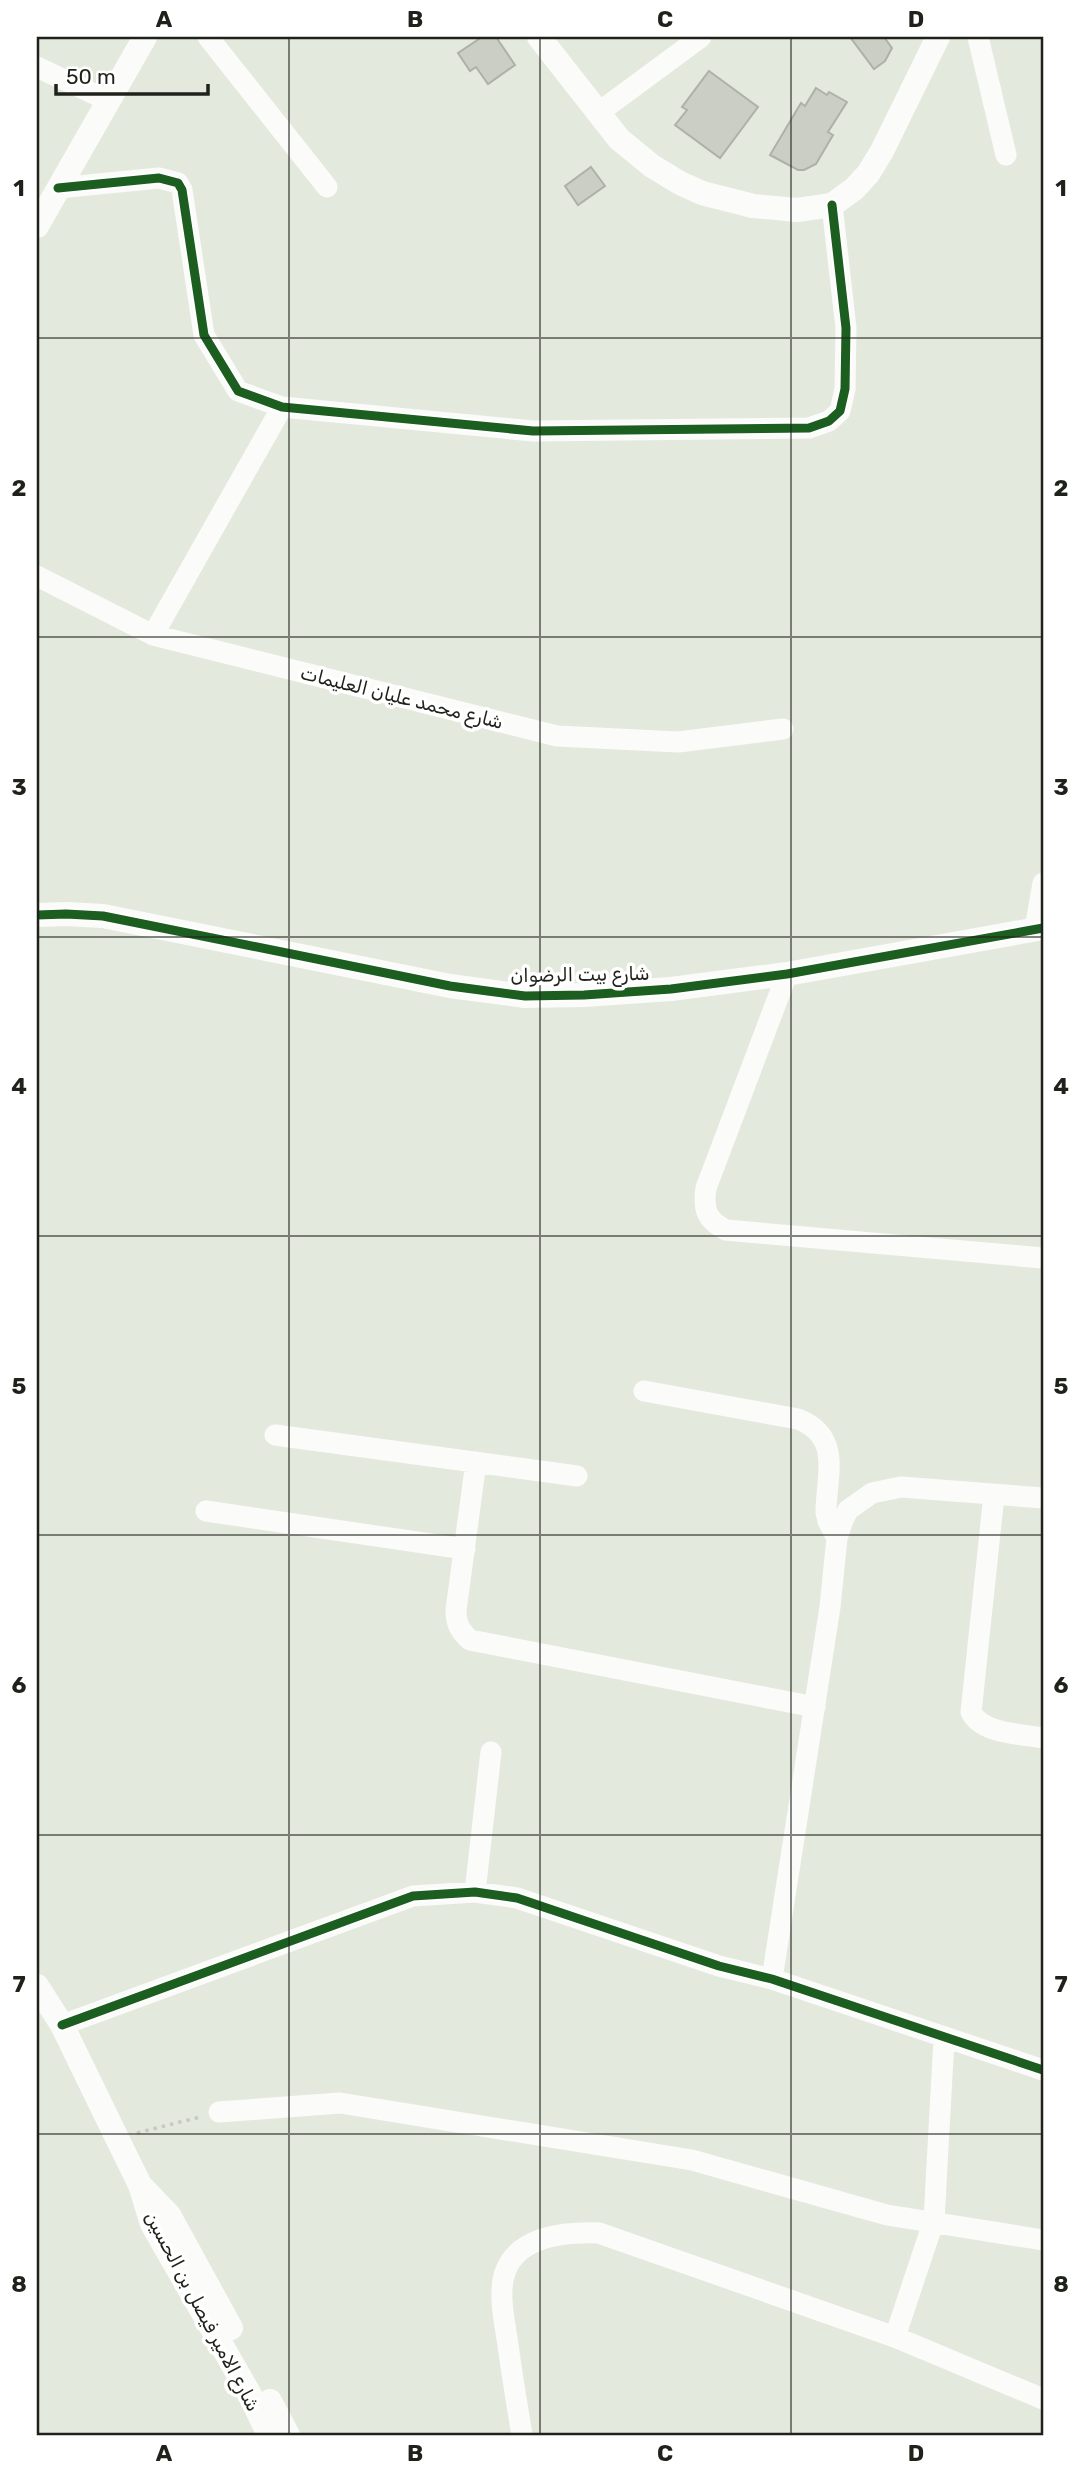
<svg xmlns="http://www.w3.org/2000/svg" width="1080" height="2472" font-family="Rubik,Cairo,sans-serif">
  <rect width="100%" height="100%" fill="#e4e9dd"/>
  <path fill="#cacec4" stroke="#aeb1a8" stroke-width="2" d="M 482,37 L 496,37 L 515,65 L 488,84 L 476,67 L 470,71 L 458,53 Z
    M 850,37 L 884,37 L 892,48 L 885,61 L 874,69 Z
    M 709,71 L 758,107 L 720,158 L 675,125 L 687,110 L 682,107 Z
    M 816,88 L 827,95 L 829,92 L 847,102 L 828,132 L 833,135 L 816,164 L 804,170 L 798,170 L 770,155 L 801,103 L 805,106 Z
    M 591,167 L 605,186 L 578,205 L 565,186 Z"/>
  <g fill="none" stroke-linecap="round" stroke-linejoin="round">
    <path stroke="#c8c9c5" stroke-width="3.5" stroke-dasharray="3.5 5" stroke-linecap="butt" d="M 137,2133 L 200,2117"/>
    <path stroke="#fbfcfa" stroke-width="21" d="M 208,37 L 327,187
      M 978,37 L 1006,155
      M 37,67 L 107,100
      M 598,113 L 701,37
      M 58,188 L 159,178 L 178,183 L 182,190 L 204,335 L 238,391 L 282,407 L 533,431 L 809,428 L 829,421 L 840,411 L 845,389 L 846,328 L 832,205
      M 37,576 L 153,635 L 557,736 L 678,742 L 783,729
      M 153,635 L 282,407
      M 1035,929 L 1043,883
      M 787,974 L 706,1188 C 703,1209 706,1220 726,1230 L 1043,1258
      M 644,1391 L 798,1419 C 843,1437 826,1476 826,1512 L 828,1521 L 837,1538
      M 275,1435 L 577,1476
      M 476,1462 L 456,1610 C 456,1624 460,1631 470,1640 L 815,1707
      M 994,1495 L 971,1712 C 982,1734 1021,1734 1043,1738
      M 206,1511 L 465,1549
      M 475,1892 L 491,1752
      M 772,1979 L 830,1607 L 837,1538 L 843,1520 L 848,1510 L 872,1493 L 901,1487 L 1043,1498
      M 62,2025 L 413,1896 L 475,1892 L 517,1898 L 719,1966 L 772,1979 L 1043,2070
      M 219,2112 L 340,2103 L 692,2160 L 887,2215 L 1043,2240
      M 895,2337 L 934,2220 L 944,2039
      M 522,2435 C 517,2405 512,2375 508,2345 C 505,2323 497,2291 506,2270 C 520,2235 567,2232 599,2233 L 895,2337 L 1043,2399"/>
    <path stroke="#fbfcfa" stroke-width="24" d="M 539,37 L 619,139 L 652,166 L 680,183 L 702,193 L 753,206 L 797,210 L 832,205 L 854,189 L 868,174 L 882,151 L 938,37
      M 37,226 L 145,37
      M 37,915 L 66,914 L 103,916 L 450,986 L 525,996 L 584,995 L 671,989 L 787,974 L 1043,928
      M 37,1986 L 62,2025 L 117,2138 L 140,2185 L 152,2224 L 249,2393 L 269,2435
      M 143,2188 L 169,2215 L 231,2328
      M 270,2401 L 288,2435"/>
    <defs>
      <path id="cycleway" d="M 58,188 L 159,178 L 178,183 L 182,190 L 204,335 L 238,391 L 282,407 L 533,431 L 809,428 L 829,421 L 840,411 L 845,389 L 846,328 L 832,205
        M 37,915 L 66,914 L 103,916 L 450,986 L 525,996 L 584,995 L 671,989 L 787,974 L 1043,928
        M 62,2025 L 413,1896 L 475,1892 L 517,1898 L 719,1966 L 772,1979 L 1043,2070"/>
    </defs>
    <use href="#cycleway" stroke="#fff" stroke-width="13"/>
    <use href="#cycleway" stroke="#1b5e20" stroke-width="9"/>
  </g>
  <path fill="none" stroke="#1f221a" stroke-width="2" stroke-opacity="0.55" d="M 289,37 L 289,2435M 540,37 L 540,2435M 791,37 L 791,2435M 37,338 L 1043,338M 37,637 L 1043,637M 37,937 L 1043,937M 37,1236 L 1043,1236M 37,1535 L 1043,1535M 37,1835 L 1043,1835M 37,2134 L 1043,2134"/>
  <g text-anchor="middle" stroke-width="7" stroke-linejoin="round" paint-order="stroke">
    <g font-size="19" fill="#1f221a" stroke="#fff">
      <text transform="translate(402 697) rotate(14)" y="7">شارع محمد عليان العليمات</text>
      <text transform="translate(580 974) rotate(-1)" y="7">شارع بيت الرضوان</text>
      <text transform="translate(203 2311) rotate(62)" y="7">شارع الامير فيصل بن الحسين</text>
    </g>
  </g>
  <rect width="1080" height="2472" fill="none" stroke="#ffffff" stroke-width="77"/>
  <path d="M56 84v10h152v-10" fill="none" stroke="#1f221a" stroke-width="3.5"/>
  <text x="66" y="84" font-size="21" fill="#1f221a" stroke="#ffffff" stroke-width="5" paint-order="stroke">50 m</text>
  <rect x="38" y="38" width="1004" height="2396" fill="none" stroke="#1f221a" stroke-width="2.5"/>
  <g font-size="23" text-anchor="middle" font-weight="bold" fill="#1f221a">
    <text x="164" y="27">A</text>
    <text x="415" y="27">B</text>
    <text x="665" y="27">C</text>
    <text x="916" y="27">D</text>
    <text x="19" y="196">1</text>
    <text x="1061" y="196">1</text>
    <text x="19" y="496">2</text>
    <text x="1061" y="496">2</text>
    <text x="19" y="795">3</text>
    <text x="1061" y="795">3</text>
    <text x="19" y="1094">4</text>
    <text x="1061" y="1094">4</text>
    <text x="19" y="1394">5</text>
    <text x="1061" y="1394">5</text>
    <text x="19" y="1693">6</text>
    <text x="1061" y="1693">6</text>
    <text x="19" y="1992">7</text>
    <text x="1061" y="1992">7</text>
    <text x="19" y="2292">8</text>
    <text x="1061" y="2292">8</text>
    <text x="164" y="2461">A</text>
    <text x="415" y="2461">B</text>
    <text x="665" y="2461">C</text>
    <text x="916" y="2461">D</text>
  </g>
</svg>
